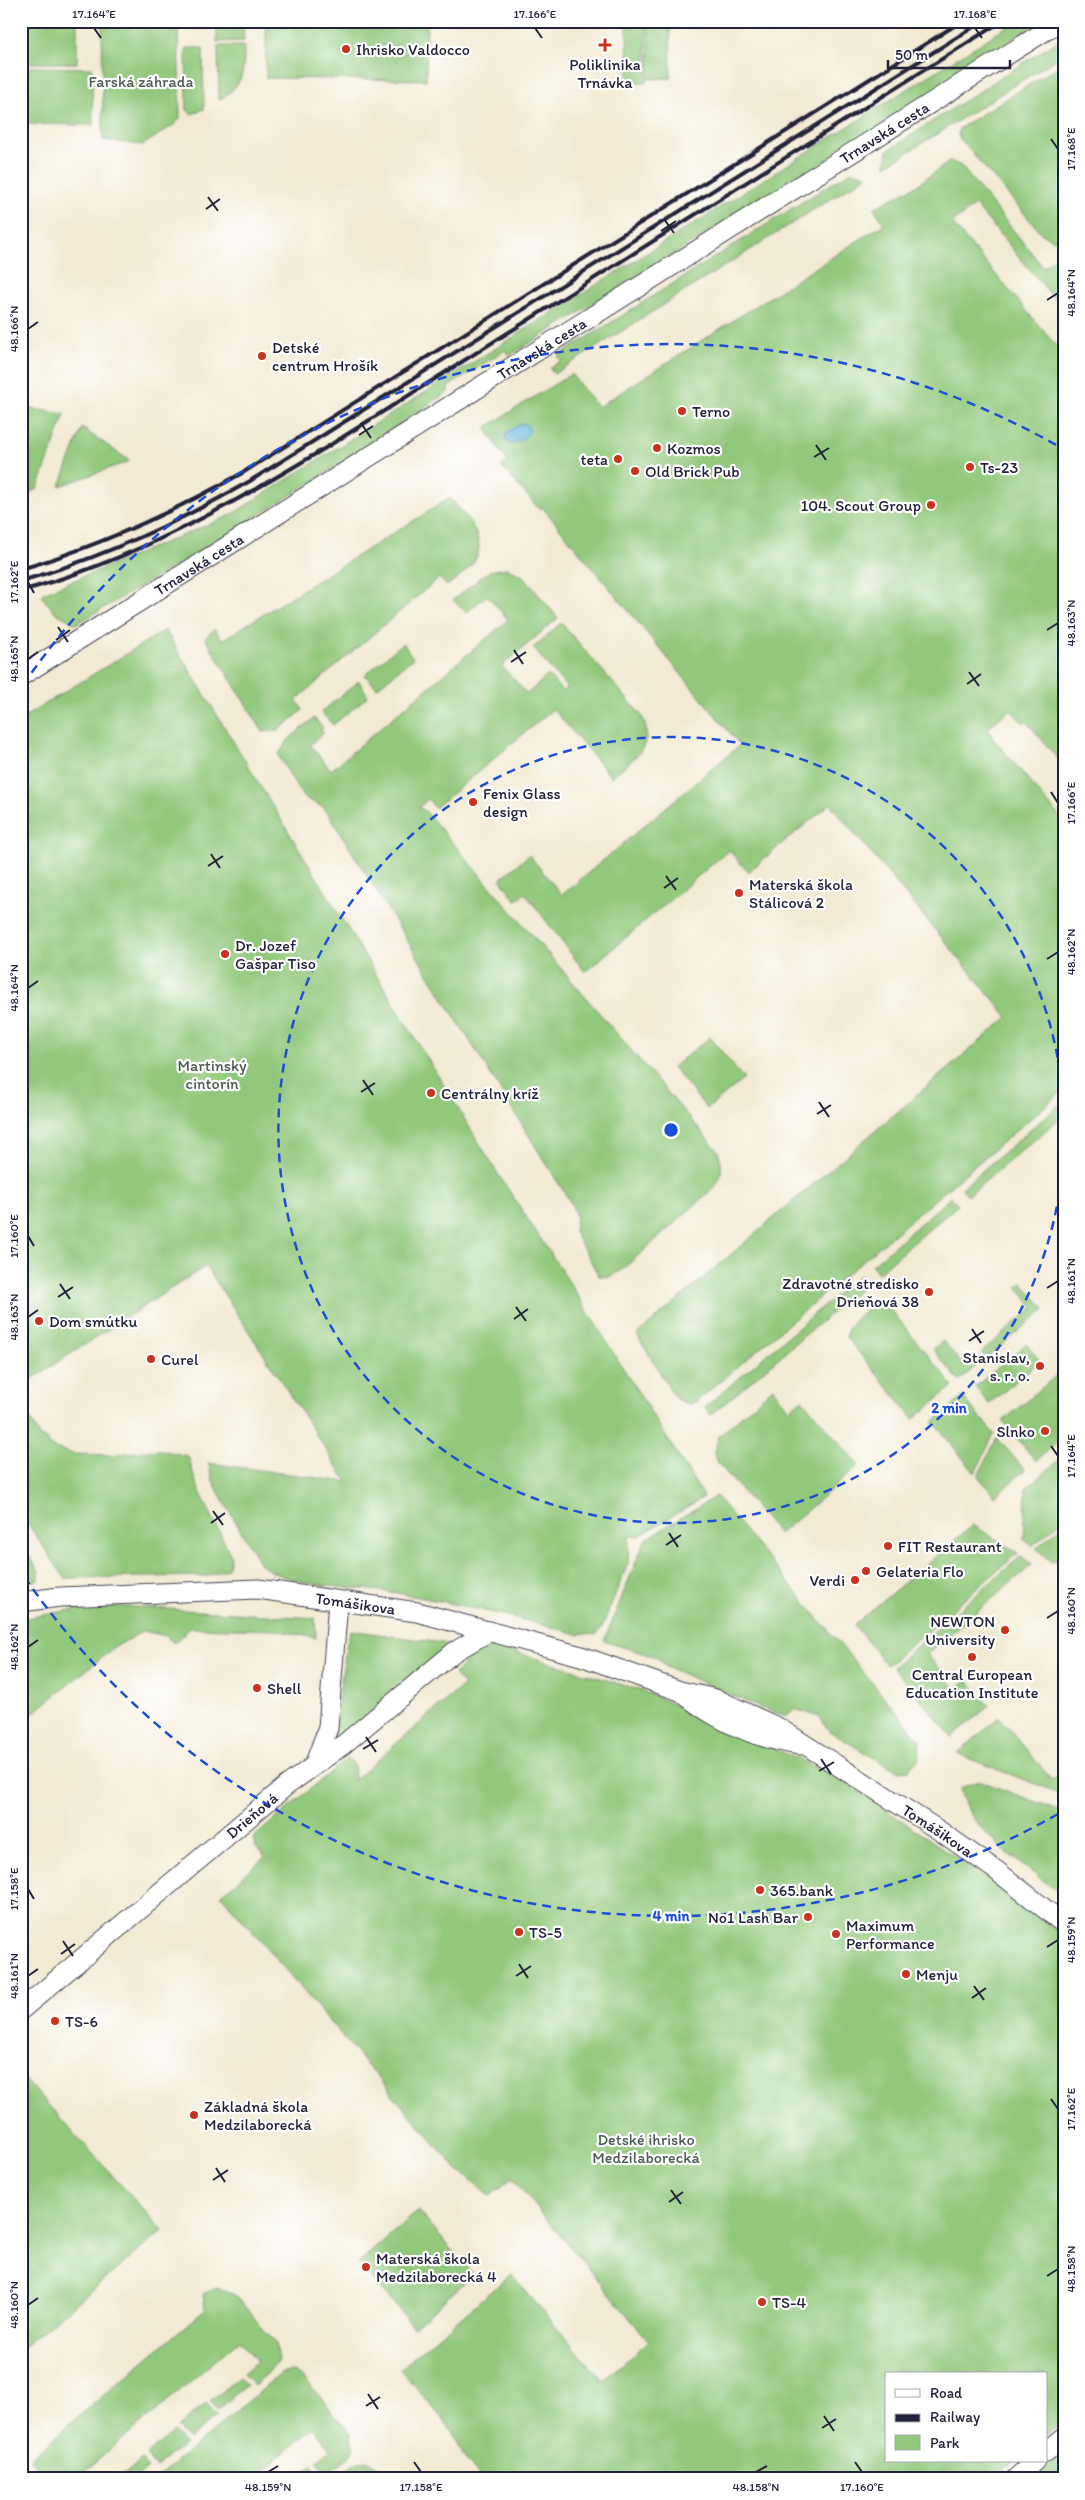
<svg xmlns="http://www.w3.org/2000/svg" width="1085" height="2500" font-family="Itim,sans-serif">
  <rect width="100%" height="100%" fill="#fff"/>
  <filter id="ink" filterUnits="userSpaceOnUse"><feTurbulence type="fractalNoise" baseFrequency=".02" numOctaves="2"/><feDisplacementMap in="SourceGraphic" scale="10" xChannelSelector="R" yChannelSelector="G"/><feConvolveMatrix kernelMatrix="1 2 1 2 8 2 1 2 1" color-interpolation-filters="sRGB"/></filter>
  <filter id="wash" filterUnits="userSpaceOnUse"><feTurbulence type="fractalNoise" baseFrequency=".0096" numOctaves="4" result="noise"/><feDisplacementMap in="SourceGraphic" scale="20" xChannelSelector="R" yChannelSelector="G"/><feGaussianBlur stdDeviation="1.12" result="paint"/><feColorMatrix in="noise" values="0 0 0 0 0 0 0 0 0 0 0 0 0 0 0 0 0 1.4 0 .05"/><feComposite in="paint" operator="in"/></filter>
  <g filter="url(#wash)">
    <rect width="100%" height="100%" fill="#f2ead3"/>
    <path fill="#92c87b" stroke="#5a755b" d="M 21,21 L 77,21 L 77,63 L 21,63 Z
      M 102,21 L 178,21 L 180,118 L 175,124 L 143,145 L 103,140 Z
      M 266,21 L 427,21 L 426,80 L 266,78 Z
      M 627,21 L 646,21 L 647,82 L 628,82 Z
      M 648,21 L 670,21 L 671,78 L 649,79 Z
      M 1016,21 L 1041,21 L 851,145 L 509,356 L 505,350 L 448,387 L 448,392 C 327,475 203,551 76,624 L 56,613 L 41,596 L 43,593 L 229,516 Z
      M 217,24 L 243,24 L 244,41 L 217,42 Z
      M 1064,37 L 1064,54 L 886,166 L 888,150 Z
      M 218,46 L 244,46 C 244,72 244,85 219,100 Z
      M 186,48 L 203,48 L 204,109 L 192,114 L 187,110 Z
      M 1064,63 L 1064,237 L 1054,240 L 1042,234 L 959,138 L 958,133 L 959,129 L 972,120 Z
      M 21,67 L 92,68 L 93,125 L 21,124 Z
      M 950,161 L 961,166 L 1043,267 L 1064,252 L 1064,310 L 975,205 L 952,223 L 1064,355 L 1064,766 L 1026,721 L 1023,723 L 1010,709 L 988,728 L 992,737 L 1064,822 L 1064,1090 L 696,1402 L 688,1404 L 676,1399 L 637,1335 L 1008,1017 L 830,804 L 748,872 L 729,850 L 585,972 L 525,893 L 516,900 L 500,879 L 529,855 L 562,895 L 740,745 L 542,507 L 539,509 L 501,466 L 508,462 L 485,428 L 571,374 L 598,407 L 884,224 L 874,208 L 916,186 Z
      M 850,172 L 861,173 L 867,176 L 554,374 L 550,368 L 561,361 L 558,356 Z
      M 21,407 L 65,414 L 38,488 L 21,499 Z
      M 82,428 L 130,461 L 60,486 Z
      M 450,498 C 466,517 492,541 471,566 C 464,574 454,580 447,586 L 439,578 L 296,700 L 303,710 L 279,730 L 263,732 L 205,638 L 215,629 L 222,640 Z
      M 507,568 L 523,576 L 558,618 L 502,666 L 527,694 L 548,675 L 563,692 L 567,688 L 533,648 L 561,623 L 642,716 C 656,748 633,759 611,777 L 553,709 L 435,808 L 428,799 L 419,807 L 426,812 L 718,1151 C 723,1165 723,1176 714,1188 L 622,1270 L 609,1277 L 599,1276 L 574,1232 L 576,1217 L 572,1205 L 328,813 L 323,807 L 303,797 L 278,755 L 289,739 L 314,718 L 323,728 L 321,730 L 324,733 L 310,745 L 331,770 L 508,620 L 487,595 L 466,613 L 453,600 L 489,571 Z
      M 21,611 L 28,648 L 21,652 Z
      M 165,630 L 500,1177 L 569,1282 L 704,1497 L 639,1536 L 629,1536 L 628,1563 L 602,1627 L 596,1635 L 581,1633 L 580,1635 C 520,1618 459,1604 397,1593 C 360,1587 288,1588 260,1564 L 214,1484 L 208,1463 L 347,1482 L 206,1266 L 21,1386 L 21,719 Z
      M 403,643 L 413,658 L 377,688 L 365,675 Z
      M 359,681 L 368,696 L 333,725 L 321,712 Z
      M 710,1037 L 744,1079 L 707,1109 L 673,1067 Z
      M 1064,1101 L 1064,1115 L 968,1196 L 962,1188 Z
      M 951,1197 L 958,1205 L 878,1273 L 872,1265 Z
      M 860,1275 L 867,1283 L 711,1415 L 705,1407 Z
      M 1022,1283 L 1045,1309 L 986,1358 L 981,1353 L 1034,1307 L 1017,1287 Z
      M 881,1298 L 953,1386 L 914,1419 L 846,1337 C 847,1321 869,1308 881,1298 Z
      M 943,1341 L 965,1367 L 977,1357 L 981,1362 L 959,1381 L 933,1349 Z
      M 1026,1344 L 1040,1361 L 989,1404 L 975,1387 Z
      M 1064,1369 L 1064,1437 L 1036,1461 L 1003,1421 Z
      M 773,1388 L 789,1410 L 802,1399 L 859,1466 L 779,1534 L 718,1463 L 714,1452 L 719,1436 Z
      M 963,1397 L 994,1434 L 975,1473 L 933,1422 Z
      M 21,1403 L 40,1437 L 46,1439 L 52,1447 L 73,1454 L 108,1455 L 159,1450 L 188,1456 L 196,1483 L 231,1556 L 228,1569 L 208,1576 L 65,1578 L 21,1514 Z
      M 997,1438 L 1025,1470 L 995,1496 L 978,1476 Z
      M 1064,1456 L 1064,1519 L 1032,1546 L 1024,1539 L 1026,1488 Z
      M 716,1496 L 920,1740 L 919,1759 L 908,1770 L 899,1771 L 881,1762 L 829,1731 L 820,1717 L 794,1709 L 787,1716 L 758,1707 L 665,1666 L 658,1658 L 604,1641 L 645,1540 Z
      M 973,1525 L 1018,1553 L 887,1666 L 854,1625 Z
      M 1064,1525 L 1064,1556 L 1051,1562 L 1036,1548 Z
      M 21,1544 L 39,1571 L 39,1580 L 21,1583 Z
      M 1021,1556 L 1032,1565 L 927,1654 L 956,1689 L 967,1680 L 989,1706 L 952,1737 L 893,1667 Z
      M 100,1605 L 315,1618 L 316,1638 L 277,1630 L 190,1628 L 174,1643 L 166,1636 L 143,1631 L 115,1647 L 21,1723 L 21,1619 Z
      M 351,1630 L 448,1644 L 447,1650 L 341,1739 L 332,1739 L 347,1642 Z
      M 481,1646 L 505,1649 L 643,1691 L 834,1775 L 1033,1909 L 1064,1938 L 1064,2420 L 1046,2435 L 1046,2374 L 886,2374 L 886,2461 L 1015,2461 L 995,2479 L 482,2479 L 466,2460 L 451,2429 L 400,2369 L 511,2274 L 603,2381 L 649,2341 L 512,2178 L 490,2196 L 454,2166 L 221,1895 L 265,1857 L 255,1846 L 253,1838 L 347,1758 C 357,1764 355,1772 353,1781 L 464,1685 L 454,1674 Z
      M 999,1717 L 1052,1780 L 1064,1771 L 1064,1795 L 957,1754 Z
      M 980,1781 L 1064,1812 L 1064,1896 C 1031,1870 967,1832 960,1788 Z
      M 21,2075 L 163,2231 L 21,2349 Z
      M 418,2211 L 473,2275 L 414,2327 L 358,2263 Z
      M 217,2288 L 235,2295 L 275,2343 L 278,2361 L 268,2374 L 254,2386 L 243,2373 L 257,2361 L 239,2340 L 76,2479 L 47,2479 L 30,2458 L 205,2309 L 203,2294 Z
      M 293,2372 L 306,2380 L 351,2434 L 353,2450 L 346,2459 L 328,2474 L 317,2461 L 330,2449 L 313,2428 L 253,2479 L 156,2479 L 282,2373 Z
      M 239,2377 L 246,2385 L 218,2410 L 210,2401 Z
      M 206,2404 L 217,2416 L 188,2440 L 177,2428 Z
      M 173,2432 L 184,2444 L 156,2468 L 146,2455 Z
      M 1064,2452 L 1064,2479 L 1032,2479 L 1060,2456 Z
      M 141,2459 L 148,2468 L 136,2479 L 118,2479 Z
      M 367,2460 L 379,2467 L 390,2479 L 336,2479 L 354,2464 Z
      M 312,2465 L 319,2474 L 313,2479 L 296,2479 Z"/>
    <path fill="#65b2de" stroke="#446a8c" d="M 520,424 L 526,424 L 530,430 C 527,438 517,444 509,444 L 505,437 L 507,432 Z"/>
  </g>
  <g filter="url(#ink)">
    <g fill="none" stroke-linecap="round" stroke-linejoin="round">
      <defs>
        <g id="secondary">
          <path id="s1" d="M 21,676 L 1061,21"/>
          <path id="s2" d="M 21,1602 L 60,1597 L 258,1589 L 417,1612 L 581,1656 L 680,1691 L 716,1699 L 779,1728 L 940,1831 L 997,1871 L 1064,1924"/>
          <path d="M 685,1695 C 719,1722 758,1739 800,1745"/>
          <path d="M 315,1763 L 328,1728 L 338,1602"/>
          <path id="s3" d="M 21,2010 L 286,1786 L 344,1744 L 454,1652 L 490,1631"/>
          <path d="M 1046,2452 L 1064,2437"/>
          <path d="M 1015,2479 L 1035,2461"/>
        </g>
      </defs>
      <use href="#secondary" stroke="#414052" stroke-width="21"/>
      <use href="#secondary" stroke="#fff" stroke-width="19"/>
      <path stroke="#22223b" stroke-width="1" d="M 1049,2479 L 1064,2466
        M 1061,2479 L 1064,2476"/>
      <path stroke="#22223b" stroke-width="4" d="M 21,569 C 100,546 173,512 244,472 L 962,21
        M 21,581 C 102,558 177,523 250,481 L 983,21
        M 21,591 C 131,561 230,506 327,447 L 1002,21"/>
    </g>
  </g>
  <path fill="none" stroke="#22223b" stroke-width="2" d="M 94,28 L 101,38M 535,28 L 542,38M 975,28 L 982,38M 1051,139 L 1058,149M 208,197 L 218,211M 206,209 L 220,199M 664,219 L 674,233M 661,231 L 676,221M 1047,300 L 1058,293M 28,329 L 38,322M 361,423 L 371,438M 359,435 L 373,426M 816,445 L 826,460M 814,457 L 829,448M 28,582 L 34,593M 58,627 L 68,642M 1047,630 L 1058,623M 56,640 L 70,630M 514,650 L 523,664M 28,659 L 38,652M 511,662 L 526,652M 969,672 L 979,686M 967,684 L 981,674M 1051,792 L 1058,803M 211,854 L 220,868M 208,866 L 223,856M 666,876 L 676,890M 664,888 L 678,878M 1047,959 L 1058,952M 28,988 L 38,981M 363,1080 L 373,1095M 361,1092 L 375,1083M 819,1102 L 829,1117M 817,1114 L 831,1105M 28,1236 L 34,1246M 60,1284 L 70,1299M 1047,1288 L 1058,1281M 58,1297 L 73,1287M 516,1307 L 526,1321M 28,1317 L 38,1310M 514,1319 L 528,1309M 972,1329 L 981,1343M 969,1341 L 984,1331M 1051,1446 L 1058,1456M 213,1511 L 223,1525M 211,1523 L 225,1513M 669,1533 L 678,1547M 666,1545 L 681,1535M 1047,1618 L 1058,1611M 28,1647 L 38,1640M 366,1737 L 376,1752M 363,1749 L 378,1740M 821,1759 L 831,1774M 819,1771 L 834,1762M 28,1889 L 34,1899M 63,1941 L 73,1956M 1047,1947 L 1058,1940M 61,1954 L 75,1944M 519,1964 L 528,1978M 28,1976 L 38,1969M 516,1976 L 531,1966M 974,1986 L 984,2000M 972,1998 L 986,1988M 1051,2099 L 1058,2109M 216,2168 L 225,2182M 213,2180 L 228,2170M 671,2190 L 681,2204M 669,2202 L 683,2192M 1047,2276 L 1058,2269M 28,2305 L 38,2298M 368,2394 L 378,2409M 366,2406 L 380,2397M 824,2416 L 834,2431M 822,2428 L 836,2419M 414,2462 L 421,2472M 855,2462 L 862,2472M 268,2472 L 278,2466M 756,2472 L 767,2466"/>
  <g fill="none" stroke="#1d4ed8" stroke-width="2.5" stroke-dasharray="9 6">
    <path d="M1064 1147A393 393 0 1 1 1064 1113"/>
    <path d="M1058 1814A786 786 0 0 1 23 1575M23 685A786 786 0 0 1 1058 446"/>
  </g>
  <g fill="#c8321e" stroke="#fff" stroke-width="2">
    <path d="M602.5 37.5h5v5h5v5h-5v5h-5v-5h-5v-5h5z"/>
    <circle cx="346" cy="49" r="5"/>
    <circle cx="262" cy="356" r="5"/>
    <circle cx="682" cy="411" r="5"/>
    <circle cx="657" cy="448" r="5"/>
    <circle cx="618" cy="459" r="5"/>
    <circle cx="970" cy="467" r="5"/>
    <circle cx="635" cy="471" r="5"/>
    <circle cx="931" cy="505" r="5"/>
    <circle cx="473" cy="802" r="5"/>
    <circle cx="739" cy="893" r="5"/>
    <circle cx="225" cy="954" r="5"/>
    <circle cx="431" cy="1093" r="5"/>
    <circle cx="929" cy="1292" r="5"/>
    <circle cx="39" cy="1321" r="5"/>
    <circle cx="151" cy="1359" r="5"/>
    <circle cx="1040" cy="1366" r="5"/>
    <circle cx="1045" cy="1431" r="5"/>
    <circle cx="888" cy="1546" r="5"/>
    <circle cx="866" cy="1571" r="5"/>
    <circle cx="855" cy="1580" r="5"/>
    <circle cx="1005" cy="1630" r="5"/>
    <circle cx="972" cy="1657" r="5"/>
    <circle cx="257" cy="1688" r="5"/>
    <circle cx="760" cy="1890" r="5"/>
    <circle cx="808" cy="1917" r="5"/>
    <circle cx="519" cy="1932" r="5"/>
    <circle cx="836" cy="1934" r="5"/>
    <circle cx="906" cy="1974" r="5"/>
    <circle cx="55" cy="2021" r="5"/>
    <circle cx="194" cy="2115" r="5"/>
    <circle cx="366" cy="2267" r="5"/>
    <circle cx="762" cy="2302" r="5"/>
  </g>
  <g text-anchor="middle" stroke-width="4.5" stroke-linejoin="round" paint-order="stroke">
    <g font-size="16" fill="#22223b" stroke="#fff" text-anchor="start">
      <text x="356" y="55">Ihrisko Valdocco</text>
      <text x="605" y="70" text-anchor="middle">Poliklinika<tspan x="605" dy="18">Trnávka</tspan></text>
      <text x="272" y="353">Detské<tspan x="272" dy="18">centrum Hrošík</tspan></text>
      <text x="692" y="417">Terno</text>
      <text x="667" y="454">Kozmos</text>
      <text x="608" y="465" text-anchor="end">teta</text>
      <text x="980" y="473">Ts-23</text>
      <text x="645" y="477">Old Brick Pub</text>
      <text x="921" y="511" text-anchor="end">104. Scout Group</text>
      <text x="483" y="799">Fenix Glass<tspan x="483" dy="18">design</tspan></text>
      <text x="749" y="890">Materská škola<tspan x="749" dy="18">Stálicová 2</tspan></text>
      <text x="235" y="951">Dr. Jozef<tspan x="235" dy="18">Gašpar Tiso</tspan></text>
      <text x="441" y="1099">Centrálny kríž</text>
      <text x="919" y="1289" text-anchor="end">Zdravotné stredisko<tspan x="919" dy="18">Drieňová 38</tspan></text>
      <text x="49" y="1327">Dom smútku</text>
      <text x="1030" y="1363" text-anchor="end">Stanislav,<tspan x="1030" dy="18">s. r. o.</tspan></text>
      <text x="161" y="1365">Curel</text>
      <text x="1035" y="1437" text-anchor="end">Slnko</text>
      <text x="898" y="1552">FIT Restaurant</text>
      <text x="876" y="1577">Gelateria Flo</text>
      <text x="845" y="1586" text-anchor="end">Verdi</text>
      <text x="995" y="1627" text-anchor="end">NEWTON<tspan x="995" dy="18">University</tspan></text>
      <text x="972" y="1680" text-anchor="middle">Central European<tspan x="972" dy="18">Education Institute</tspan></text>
      <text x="267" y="1694">Shell</text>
      <text x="770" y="1896">365.bank</text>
      <text x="798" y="1923" text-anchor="end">No1 Lash Bar</text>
      <text x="846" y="1931">Maximum<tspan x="846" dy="18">Performance</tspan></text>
      <text x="529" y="1938">TS-5</text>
      <text x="916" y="1980">Menju</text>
      <text x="65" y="2027">TS-6</text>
      <text x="204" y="2112">Základná škola<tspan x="204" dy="18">Medzilaborecká</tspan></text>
      <text x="376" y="2264">Materská škola<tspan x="376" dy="18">Medzilaborecká 4</tspan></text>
      <text x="772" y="2308">TS-4</text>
    </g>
    <g font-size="16" fill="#495c51" stroke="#fff">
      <text x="141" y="87">Farská záhrada</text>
      <text x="212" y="1071">Martinský<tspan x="212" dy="18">cintorín</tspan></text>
      <text x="646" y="2145">Detské ihrisko<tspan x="646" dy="18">Medzilaborecká</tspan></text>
    </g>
    <g font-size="16" fill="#22223b" stroke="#fff">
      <text dy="6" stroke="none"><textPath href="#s1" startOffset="1020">Trnavská cesta</textPath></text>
      <text dy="6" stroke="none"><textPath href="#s1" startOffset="615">Trnavská cesta</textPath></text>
      <text dy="6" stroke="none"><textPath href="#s1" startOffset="210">Trnavská cesta</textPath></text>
      <text dy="6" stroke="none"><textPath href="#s2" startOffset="336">Tomášikova</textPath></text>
      <text dy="6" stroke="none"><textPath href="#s3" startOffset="302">Drieňová</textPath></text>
      <text dy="6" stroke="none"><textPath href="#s2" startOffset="968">Tomášikova</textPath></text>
    </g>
  </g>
  <circle cx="671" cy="1130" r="8" fill="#1d4ed8" stroke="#fff" stroke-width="2.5"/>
  <g font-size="15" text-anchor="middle" font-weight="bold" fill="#1d4ed8" stroke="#fff" stroke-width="4.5" stroke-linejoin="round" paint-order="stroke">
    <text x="949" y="1413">2 min</text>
    <text x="671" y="1921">4 min</text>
  </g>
  <rect width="1085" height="2500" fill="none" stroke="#fff" stroke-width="55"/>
  <rect x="885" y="2372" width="162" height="90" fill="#ffffff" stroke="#a7a7b1"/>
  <rect x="895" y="2389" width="25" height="8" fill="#ffffff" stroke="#a7a7b1"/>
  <text x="930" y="2398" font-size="15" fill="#22223b">Road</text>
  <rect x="895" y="2414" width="25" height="8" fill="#22223b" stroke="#a7a7b1"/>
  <text x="930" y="2422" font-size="15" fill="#22223b">Railway</text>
  <rect x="895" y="2435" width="25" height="15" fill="#92c87b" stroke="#a7a7b1"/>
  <text x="930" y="2448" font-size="15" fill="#22223b">Park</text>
  <path d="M888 60v8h122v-8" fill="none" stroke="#22223b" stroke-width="2.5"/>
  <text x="895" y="60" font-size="15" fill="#22223b" stroke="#ffffff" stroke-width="4" paint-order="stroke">50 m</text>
  <rect x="28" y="28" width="1030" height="2444" fill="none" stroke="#22223b" stroke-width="2"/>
  <g font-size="12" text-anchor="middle" fill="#22223b">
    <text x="94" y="18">17.164°E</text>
    <text x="535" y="18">17.166°E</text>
    <text x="975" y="18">17.168°E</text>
    <text transform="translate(1071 149) rotate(-90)" y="4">17.168°E</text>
    <text transform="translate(1071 293) rotate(-90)" y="4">48.164°N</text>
    <text transform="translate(14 329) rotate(-90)" y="4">48.166°N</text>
    <text transform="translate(14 582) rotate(-90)" y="4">17.162°E</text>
    <text transform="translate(1071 623) rotate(-90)" y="4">48.163°N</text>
    <text transform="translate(14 659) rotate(-90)" y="4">48.165°N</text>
    <text transform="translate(1071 803) rotate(-90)" y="4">17.166°E</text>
    <text transform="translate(1071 952) rotate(-90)" y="4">48.162°N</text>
    <text transform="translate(14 988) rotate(-90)" y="4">48.164°N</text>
    <text transform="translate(14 1236) rotate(-90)" y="4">17.160°E</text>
    <text transform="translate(1071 1281) rotate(-90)" y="4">48.161°N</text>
    <text transform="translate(14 1317) rotate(-90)" y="4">48.163°N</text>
    <text transform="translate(1071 1456) rotate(-90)" y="4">17.164°E</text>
    <text transform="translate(1071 1611) rotate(-90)" y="4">48.160°N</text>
    <text transform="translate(14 1647) rotate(-90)" y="4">48.162°N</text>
    <text transform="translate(14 1889) rotate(-90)" y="4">17.158°E</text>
    <text transform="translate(1071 1940) rotate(-90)" y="4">48.159°N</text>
    <text transform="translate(14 1976) rotate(-90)" y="4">48.161°N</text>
    <text transform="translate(1071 2109) rotate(-90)" y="4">17.162°E</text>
    <text transform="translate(1071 2269) rotate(-90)" y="4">48.158°N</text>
    <text transform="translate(14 2305) rotate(-90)" y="4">48.160°N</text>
    <text x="268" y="2491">48.159°N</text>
    <text x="421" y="2491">17.158°E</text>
    <text x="756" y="2491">48.158°N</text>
    <text x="862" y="2491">17.160°E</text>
  </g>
</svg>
